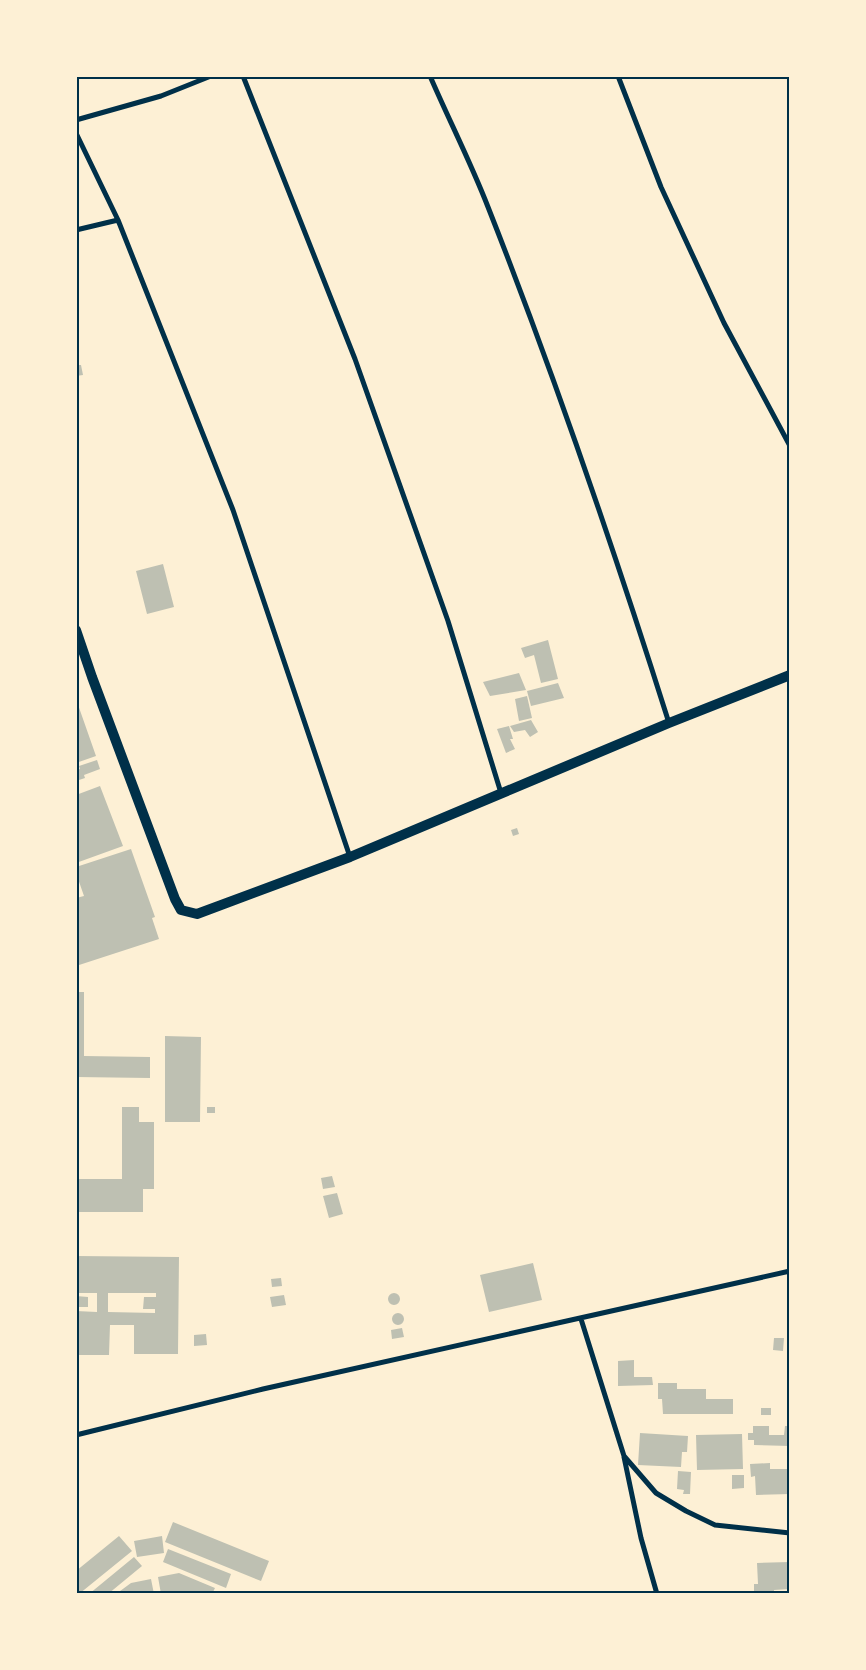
<svg xmlns="http://www.w3.org/2000/svg" width="866" height="1670" font-family="'PT Sans Narrow',sans-serif">
  <rect width="100%" height="100%" fill="#fdf0d5"/>
  <path fill="#bec0b2" fill-rule="evenodd" d="M 76,365 L 81,365 L 83,375 L 76,376 Z
    M 163,564 L 174,607 L 147,614 L 136,571 Z
    M 548,640 L 558,679 L 541,683 L 534,655 L 525,658 L 521,648 Z
    M 519,673 L 526,690 L 490,696 L 483,682 Z
    M 558,683 L 564,698 L 531,706 L 527,691 Z
    M 527,696 L 532,718 L 519,721 L 515,699 Z
    M 76,699 L 96,756 L 76,763 Z
    M 531,720 L 538,732 L 530,737 L 525,730 L 514,732 L 510,726 Z
    M 509,726 L 513,739 L 510,739 L 515,749 L 506,753 L 497,729 Z
    M 97,760 L 100,769 L 84,775 L 85,778 L 76,781 L 76,770 L 80,769 L 79,766 Z
    M 100,786 L 123,846 L 76,863 L 76,795 Z
    M 517,828 L 519,834 L 513,836 L 511,830 Z
    M 131,849 L 155,917 L 152,918 L 159,939 L 76,966 L 76,898 L 84,896 L 76,873 L 76,867 Z
    M 76,992 L 84,992 L 84,1056 L 150,1057 L 150,1078 L 76,1077 Z
    M 165,1036 L 201,1037 L 200,1122 L 165,1122 Z
    M 122,1107 L 139,1107 L 139,1122 L 154,1122 L 154,1189 L 143,1189 L 143,1212 L 76,1212 L 76,1179 L 122,1179 Z
    M 207,1107 L 215,1107 L 215,1113 L 207,1113 Z
    M 332,1176 L 335,1187 L 323,1189 L 321,1178 Z
    M 337,1193 L 343,1214 L 329,1218 L 323,1196 Z
    M 76,1256 L 179,1257 L 178,1354 L 134,1354 L 134,1325 L 110,1325 L 109,1355 L 76,1355 L 76,1311 L 97,1312 L 97,1293 L 76,1293 ZM 108,1293 L 156,1293 L 156,1297 L 144,1297 L 143,1309 L 155,1309 L 155,1313 L 108,1312 Z
    M 533,1263 L 542,1300 L 489,1312 L 480,1275 Z
    M 281,1278 L 282,1286 L 272,1287 L 271,1279 Z
    M388 1299a6 6 0 1 1 12 0a6 6 0 1 1-12 0Z
    M 284,1295 L 286,1305 L 272,1307 L 270,1297 Z
    M 76,1296 L 88,1297 L 88,1307 L 76,1307 Z
    M392 1319a6 6 0 1 1 12 0a6 6 0 1 1-12 0Z
    M 402,1328 L 404,1337 L 392,1339 L 391,1330 Z
    M 206,1334 L 207,1345 L 194,1346 L 194,1335 Z
    M 774,1338 L 784,1338 L 783,1351 L 773,1350 Z
    M 634,1360 L 634,1377 L 652,1377 L 653,1385 L 618,1386 L 618,1361 Z
    M 658,1383 L 677,1383 L 677,1389 L 706,1389 L 706,1399 L 733,1399 L 733,1414 L 663,1414 L 662,1399 L 658,1399 Z
    M 761,1408 L 771,1408 L 771,1415 L 761,1415 Z
    M 753,1426 L 769,1426 L 769,1435 L 784,1435 L 785,1426 L 790,1426 L 790,1446 L 754,1445 L 754,1440 L 748,1440 L 748,1433 L 753,1433 Z
    M 640,1433 L 688,1436 L 687,1452 L 682,1452 L 681,1467 L 638,1465 Z
    M 742,1434 L 743,1469 L 697,1470 L 696,1435 Z
    M 770,1463 L 770,1469 L 790,1469 L 790,1494 L 756,1495 L 755,1476 L 751,1477 L 750,1464 Z
    M 678,1471 L 691,1472 L 690,1494 L 683,1494 L 684,1490 L 677,1489 Z
    M 732,1475 L 744,1475 L 744,1488 L 732,1489 Z
    M 173,1522 L 269,1561 L 261,1581 L 165,1542 Z
    M 119,1536 L 132,1551 L 79,1594 L 76,1594 L 76,1571 Z
    M 162,1536 L 164,1553 L 137,1557 L 134,1541 Z
    M 168,1549 L 231,1574 L 226,1588 L 163,1562 Z
    M 134,1557 L 142,1566 L 108,1594 L 89,1594 Z
    M 790,1562 L 790,1589 L 774,1590 L 774,1594 L 754,1594 L 754,1584 L 758,1584 L 757,1563 Z
    M 179,1573 L 215,1588 L 212,1594 L 161,1594 L 158,1577 Z
    M 151,1579 L 154,1594 L 116,1594 L 131,1583 Z"/>
  <g fill="none" stroke-linecap="round" stroke-linejoin="round">
    <path stroke="#003049" stroke-width="5" d="M 243,76 L 355,359 L 448,621 L 501,793
      M 430,76 C 449,120 471,163 488,207 C 555,377 614,549 669,723
      M 618,76 L 661,187 L 724,323 L 790,446
      M 76,120 L 161,96 L 211,76
      M 76,133 L 118,220 L 233,510 L 350,857
      M 76,230 L 118,220
      M 581,1319 L 624,1456 L 656,1493 L 686,1511 L 715,1525 L 790,1533
      M 76,1435 L 263,1389 L 790,1271
      M 624,1457 L 641,1538 L 657,1594"/>
    <path stroke="#003049" stroke-width="10" d="M 76,630 L 92,677 L 175,899 L 181,910 L 197,914 L 350,857 L 669,723 L 790,675"/>
  </g>
  <rect width="866" height="1670" fill="none" stroke="#fdf0d5" stroke-width="155"/>
  <rect x="78" y="78" width="710" height="1514" fill="none" stroke="#003049" stroke-width="2"/>
</svg>
